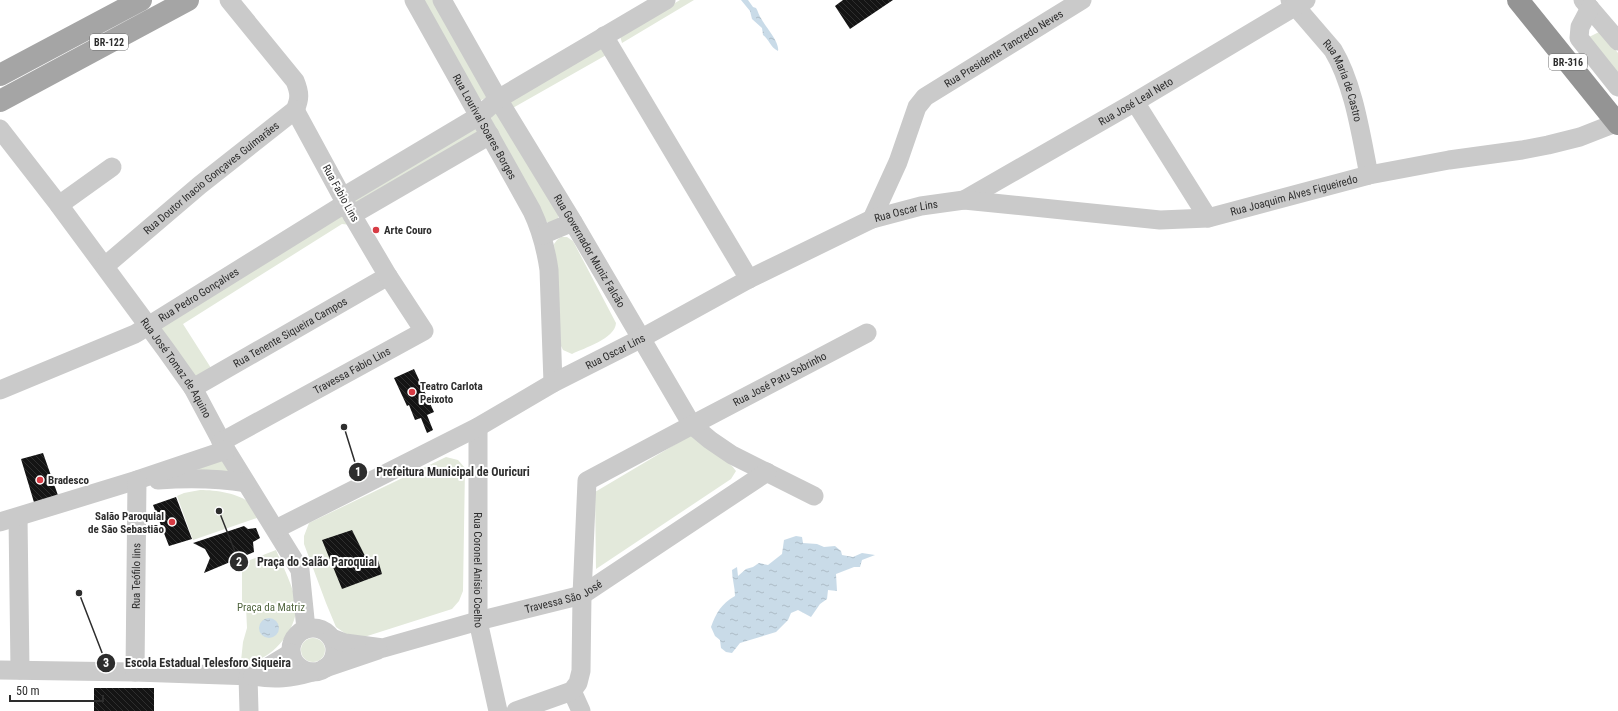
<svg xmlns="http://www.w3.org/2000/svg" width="1618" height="711" font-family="'Roboto Condensed',sans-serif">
  <defs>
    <pattern id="water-ripples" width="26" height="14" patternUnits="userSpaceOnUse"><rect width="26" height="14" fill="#c9dbe8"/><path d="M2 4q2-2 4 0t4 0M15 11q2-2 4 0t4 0" fill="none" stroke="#adbcc7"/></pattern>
    <pattern id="building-back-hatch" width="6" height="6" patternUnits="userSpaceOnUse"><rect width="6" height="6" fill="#141414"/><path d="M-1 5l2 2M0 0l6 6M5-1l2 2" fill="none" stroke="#2e2e2e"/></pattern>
  </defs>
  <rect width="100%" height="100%" fill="#fff"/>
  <path fill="#e3e9db" d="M 420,0 L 435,0 L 489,96 L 478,102 Z
    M 680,0 L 694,0 L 622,43 L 620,36 Z
    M 1601,31 L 1618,53 L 1618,76 L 1587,38 Z
    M 602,44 L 608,54 L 511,109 L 506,99 Z
    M 496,111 L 559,214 L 558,219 L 549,223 L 545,221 L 491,119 L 492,114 Z
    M 473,124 L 481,130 L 356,207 L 352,198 Z
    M 343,210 L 352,225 L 342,224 L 183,324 L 211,368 L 194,378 L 157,324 Z
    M 561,237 L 567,237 L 573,241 L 616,323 C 615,339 584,348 572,354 L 563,350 L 561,346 L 554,244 L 557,240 Z
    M 691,435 L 732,466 L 736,471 L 731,479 L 596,569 L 595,492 Z
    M 446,457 L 458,460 L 465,468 L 463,591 L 459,601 L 452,609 L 361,638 L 346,634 L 336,627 L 326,603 L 304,544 L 304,536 L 309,523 Z
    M 220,458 L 232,474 L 186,468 Z
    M 200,490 C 216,490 239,493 251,504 C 255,508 257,513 260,517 L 193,540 L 177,496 L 184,493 Z
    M 276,550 C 283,567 294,587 296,605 C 298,627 275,656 254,661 C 250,661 245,661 241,661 L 243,642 L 247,628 L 246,607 L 242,605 L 242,563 Z
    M301 650a12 12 0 1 1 24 0a12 12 0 1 1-24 0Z"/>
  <path fill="url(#water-ripples)" d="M 741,0 L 748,0 L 753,7 L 756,8 C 758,11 759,16 762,20 C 766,27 780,43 778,51 C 770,47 769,39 763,35 L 762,28 L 752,19 L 750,11 Z
    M 796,536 L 802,537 L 803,543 L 817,544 L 824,547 L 835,546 L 841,551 L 842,555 L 853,557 L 862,553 L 875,555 L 862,560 L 860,567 L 854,567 L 836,574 L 837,591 L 828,590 L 827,599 L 820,604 L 811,617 L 798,610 L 791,613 L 788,620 L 776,632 L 740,643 L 732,653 L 726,652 L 721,648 L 720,640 L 715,636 L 711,627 C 716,613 721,604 735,596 C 735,587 732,579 732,570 L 737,567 L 738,576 L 746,569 L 753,567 L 759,563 L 768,565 L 782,554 L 784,540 Z
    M259 628a10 10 0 1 1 20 0a10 10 0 1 1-20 0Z"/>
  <path fill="url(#building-back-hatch)" d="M 843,0 L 893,0 L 850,29 L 835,6 Z
    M 414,369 L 434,412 L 427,415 L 433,430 L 427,433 L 421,418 L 415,420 L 409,405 L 407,406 L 394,378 Z
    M 43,453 L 60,501 L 36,509 L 21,459 Z
    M 176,497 L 192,539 L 169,546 L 153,505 Z
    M 244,526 L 248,529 L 256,528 L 260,538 L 253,542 L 254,552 L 204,573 L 210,558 L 205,549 L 193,543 Z
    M 352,530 L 368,562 L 378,560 L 382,574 L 342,589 L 322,540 Z
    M 94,688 L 154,688 L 154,711 L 94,711 Z"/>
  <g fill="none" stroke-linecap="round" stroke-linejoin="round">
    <g stroke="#cacaca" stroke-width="19">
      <path id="s1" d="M 414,0 L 532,211 C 541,230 546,249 549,270 L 553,383"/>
      <path id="s2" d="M 442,0 L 498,99 L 573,222 L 692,425 L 710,440 L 732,455 L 814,496"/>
      <path id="s3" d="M 1290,0 L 1333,50 C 1354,85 1361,136 1369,175"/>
      <path d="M 1583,0 L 1618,41"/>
      <path d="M 1590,8 L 1580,27 L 1579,38 L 1618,87"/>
      <path d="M 604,36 L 749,279"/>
      <path d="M 1135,102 L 1208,218"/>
      <path id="s4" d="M 0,129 L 59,205 L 166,350 L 193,388 L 226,450 L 300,570 L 306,629"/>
      <path d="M 343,197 L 479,116 L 498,99 L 666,0"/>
      <path id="s5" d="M 964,200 L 1135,102 L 1306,0"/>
      <path d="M 59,205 L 112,167"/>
      <path d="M 352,215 L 490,135"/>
      <path id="s6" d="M 872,219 L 898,162 L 917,107 L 925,97 L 1082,0"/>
      <path d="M 542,235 L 573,222"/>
      <path id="s7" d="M 105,266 L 200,185 L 295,110 C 300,99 300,93 295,81 L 229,0"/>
      <path id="s8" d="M 193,388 L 388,276"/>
      <path id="s9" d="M 0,390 L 135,334 L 148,326 L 346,203"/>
      <path id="s10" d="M 478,427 L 478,621 L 498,711"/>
      <path id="s11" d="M 221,442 L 424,331 L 388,276 L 352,215 L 295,110"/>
      <path d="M 158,480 C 188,478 217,478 246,483"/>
      <path d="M 18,517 L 20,670"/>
      <path d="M 0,522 L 137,480 L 226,450"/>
      <path id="s12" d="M 276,529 L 478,427 L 553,383 L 640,339 L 749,279 L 872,219 L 921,206 L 964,200 L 1160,220 L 1208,218 L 1369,175 L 1449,160 L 1522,150 L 1548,145 L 1580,137 L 1618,122"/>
      <circle cx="313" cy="650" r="22"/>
      <path id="s13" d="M 332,638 L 345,643 L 383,648 L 478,621 L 582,595 L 767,472"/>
      <path d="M 325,668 L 378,650"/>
      <path d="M 0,670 L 135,672 L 253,676 C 275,680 291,678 312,672"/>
      <path id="s14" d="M 135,672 L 137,480"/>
      <path d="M 248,676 L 249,711"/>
      <path d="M 253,676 L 291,653"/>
      <path d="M 572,691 L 581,711"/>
      <path id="s15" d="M 516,711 L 572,691 L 578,683 L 581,671 L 582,595 L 587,481 L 692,425 L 867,333"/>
    </g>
    <path stroke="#a5a5a5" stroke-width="22" d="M 0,75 L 141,0
      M 0,101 L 188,0"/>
    <path stroke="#949494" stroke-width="22" d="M 1518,0 L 1618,124"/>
  </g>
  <g fill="#d73b44" stroke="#fff" stroke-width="1.5">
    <circle cx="376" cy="230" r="4"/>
    <circle cx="412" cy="392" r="4"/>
    <circle cx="40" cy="480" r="4"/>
    <circle cx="172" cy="522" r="4"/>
  </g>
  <g text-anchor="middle" stroke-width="4" stroke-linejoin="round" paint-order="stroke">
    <g fill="#fff" stroke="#6c6c6c" stroke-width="1">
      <rect x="90" y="34" width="38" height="16" rx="3"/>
      <rect x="1549" y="54" width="38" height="16" rx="3"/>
    </g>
    <g font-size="10" font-weight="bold" fill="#2d2d2d">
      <text x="109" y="46">BR-122</text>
      <text x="1568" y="66">BR-316</text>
    </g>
    <g font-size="11" fill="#2d2d2d" stroke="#fff">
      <text dy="4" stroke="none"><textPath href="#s6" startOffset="226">Rua Presidente Tancredo Neves</textPath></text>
      <text dy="4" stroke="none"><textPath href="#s3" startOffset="98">Rua Maria de Castro</textPath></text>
      <text dy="4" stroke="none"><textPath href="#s5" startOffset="198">Rua José Leal Neto</textPath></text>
      <text dy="4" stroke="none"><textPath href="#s1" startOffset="145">Rua Lourival Soares Borges</textPath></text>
      <text dy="4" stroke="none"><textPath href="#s7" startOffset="138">Rua Doutor Inacio Gonçaves Guimarães</textPath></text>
      <text transform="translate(341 193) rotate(61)" y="4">Rua Fabio Lins</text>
      <text dy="4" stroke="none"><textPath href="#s12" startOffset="1100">Rua Joaquim Alves Figueiredo</textPath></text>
      <text dy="4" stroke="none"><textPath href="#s12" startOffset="707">Rua Oscar Lins</textPath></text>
      <text dy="4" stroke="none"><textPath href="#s2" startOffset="291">Rua Governador Muniz Falcão</textPath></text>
      <text dy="4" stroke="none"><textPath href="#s9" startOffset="221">Rua Pedro Gonçalves</textPath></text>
      <text dy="4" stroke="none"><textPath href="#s8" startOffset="112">Rua Tenente Siqueira Campos</textPath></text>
      <text dy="4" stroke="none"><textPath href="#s12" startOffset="383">Rua Oscar Lins</textPath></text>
      <text dy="4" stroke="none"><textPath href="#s4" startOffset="297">Rua José Tomaz de Aquino</textPath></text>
      <text dy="4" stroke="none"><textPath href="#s11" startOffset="149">Travessa Fabio Lins</textPath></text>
      <text dy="4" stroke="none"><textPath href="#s15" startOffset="490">Rua José Patu Sobrinho</textPath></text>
      <text dy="4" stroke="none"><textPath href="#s10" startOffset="143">Rua Coronel Anísio Coelho</textPath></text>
      <text dy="4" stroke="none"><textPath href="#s14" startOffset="96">Rua Teófilo lins</textPath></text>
      <text dy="4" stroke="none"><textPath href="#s13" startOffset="240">Travessa São José</textPath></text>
    </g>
    <g font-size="11" font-weight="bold" fill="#2d2d2d" stroke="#fff" text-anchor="start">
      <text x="384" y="234">Arte Couro</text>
      <text x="420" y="390">Teatro Carlota<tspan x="420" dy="13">Peixoto</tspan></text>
      <text x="48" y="484">Bradesco</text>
      <text x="164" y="520" text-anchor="end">Salão Paroquial<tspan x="164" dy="13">de São Sebastião</tspan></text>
    </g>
    <g font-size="11" fill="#50653e" stroke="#fff">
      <text x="271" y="611">Praça da Matriz</text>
    </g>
  </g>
  <path fill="none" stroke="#2d2d2d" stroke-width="1.5" d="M344 427L358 472M219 511L239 562M79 593L106 663"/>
  <g fill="#2d2d2d" stroke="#fff" stroke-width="1.5">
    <circle cx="344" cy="427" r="4"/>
    <circle cx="219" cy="511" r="4"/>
    <circle cx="79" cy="593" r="4"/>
    <circle cx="358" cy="472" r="10"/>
    <circle cx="239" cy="562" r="10"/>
    <circle cx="106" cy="663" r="10"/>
  </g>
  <g font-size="12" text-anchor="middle" font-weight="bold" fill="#fff">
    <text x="358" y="476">1</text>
    <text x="239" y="566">2</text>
    <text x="106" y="667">3</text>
  </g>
  <g font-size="12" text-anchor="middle" font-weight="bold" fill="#2d2d2d" stroke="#fff" stroke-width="4" stroke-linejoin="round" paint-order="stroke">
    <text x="453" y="476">Prefeitura Municipal de Ouricuri</text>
    <text x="317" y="566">Praça do Salão Paroquial</text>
    <text x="208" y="667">Escola Estadual Telesforo Siqueira</text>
  </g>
  <path d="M10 695v6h93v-6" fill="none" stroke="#2d2d2d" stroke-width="2"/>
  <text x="16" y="695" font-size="12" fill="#2d2d2d" stroke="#ffffff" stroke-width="3" paint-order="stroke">50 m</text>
</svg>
